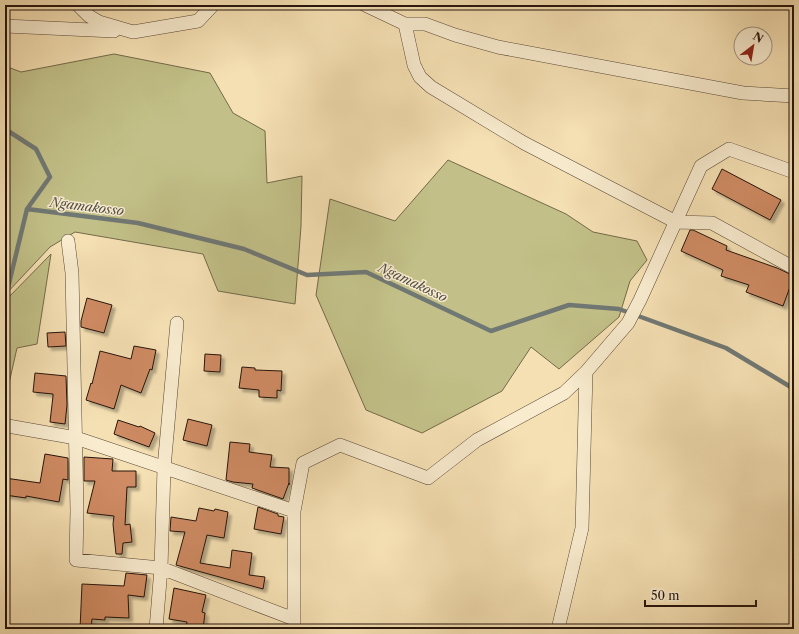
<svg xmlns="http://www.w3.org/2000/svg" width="799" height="634" font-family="'Libre Caslon Text',serif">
  <defs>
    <filter id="shadow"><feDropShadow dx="3.5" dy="3.5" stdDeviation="1" flood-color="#0004"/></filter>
  </defs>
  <rect width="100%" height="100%" fill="#f5e0b3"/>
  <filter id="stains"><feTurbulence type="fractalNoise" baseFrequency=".005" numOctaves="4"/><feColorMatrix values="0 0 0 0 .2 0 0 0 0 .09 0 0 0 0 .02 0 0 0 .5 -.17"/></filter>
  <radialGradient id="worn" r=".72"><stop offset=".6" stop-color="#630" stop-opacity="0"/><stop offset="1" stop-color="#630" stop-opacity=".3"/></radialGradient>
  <path fill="#c2c088" stroke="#746a4a" d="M 114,54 L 210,73 L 233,113 L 265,131 L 267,183 L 302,176 L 301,226 L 295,304 L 218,291 L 203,254 L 75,232 L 50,247 L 5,295 L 5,66 L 21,72 Z
    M 448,160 L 566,214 L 593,232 L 637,241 L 647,260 L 630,281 L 619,317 L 559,369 L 531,347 L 502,391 L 422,433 L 366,410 L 316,295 L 330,199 L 395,221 Z
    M 51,254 L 37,344 L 17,348 L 5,401 L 5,301 Z"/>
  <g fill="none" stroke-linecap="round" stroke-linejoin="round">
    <path stroke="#707874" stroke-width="4.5" d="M 5,129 L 36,149 L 50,177 L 27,209
      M 5,300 L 27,209 L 138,223 L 244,249 L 307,275 L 366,272 L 491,331 L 569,305 L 619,309 L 726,348 L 794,389"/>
  </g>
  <path fill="#cf8b64" stroke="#25140d" filter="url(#shadow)" d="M 722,169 L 781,200 L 770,220 L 712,189 Z
    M 690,230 L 693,230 L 727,246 L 726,250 L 777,268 L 794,276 L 783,306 L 746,292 L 749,285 L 721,276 L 723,270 L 681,251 Z
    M 87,298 L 112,305 L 104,333 L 81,327 L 81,321 Z
    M 65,332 L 66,346 L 48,347 L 47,333 Z
    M 134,346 L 156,350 L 152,370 L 150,369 L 141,393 L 121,385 L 114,409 L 86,400 L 91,383 L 92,384 L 100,351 L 131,359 Z
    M 205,354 L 221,355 L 220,372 L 204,371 Z
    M 242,367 L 255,368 L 255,370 L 282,371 L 281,391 L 277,390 L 277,398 L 259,397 L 259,390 L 239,388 Z
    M 35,373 L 66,376 L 67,405 L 65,424 L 50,422 L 53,396 L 53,394 L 33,392 Z
    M 188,419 L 212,425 L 207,446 L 183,440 Z
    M 118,420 L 139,427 L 140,426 L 155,433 L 149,447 L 114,434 Z
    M 230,442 L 250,444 L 249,452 L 272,455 L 270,467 L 289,468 L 289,485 L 289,483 L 283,499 L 252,488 L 253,484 L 233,482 L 226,480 Z
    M 45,454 L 68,458 L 68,480 L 63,479 L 59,502 L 26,496 L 26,498 L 5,495 L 5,478 L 40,483 Z
    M 84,457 L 113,459 L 112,471 L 136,471 L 136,487 L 127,487 L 125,525 L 130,524 L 132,542 L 123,543 L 122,554 L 116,554 L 113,524 L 114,516 L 87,513 L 95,481 L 84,481 Z
    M 258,507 L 278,514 L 278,516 L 284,517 L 281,534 L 254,529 Z
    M 199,508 L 214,511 L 215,509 L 228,512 L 224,538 L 207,535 L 200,563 L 230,568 L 232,550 L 252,553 L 249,575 L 265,577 L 263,589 L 176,565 L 185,532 L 170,531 L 171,517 L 196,521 Z
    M 126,573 L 147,575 L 144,597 L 128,595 L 129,618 L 105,617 L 105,620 L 92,619 L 91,629 L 80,629 L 82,584 L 124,586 Z
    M 174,588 L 206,595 L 202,612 L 205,613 L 203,629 L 186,629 L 187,622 L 169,619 Z"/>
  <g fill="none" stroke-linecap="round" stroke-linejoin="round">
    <defs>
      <path id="minor" d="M 78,5 L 89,16 L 99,22 L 133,32 L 198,21 L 213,5
        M 365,5 L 405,24 L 425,24 L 455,35 L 498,47 L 743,93 L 794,96
        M 405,24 L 414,65 L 420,77 L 431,87 L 524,143 L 676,222 L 712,223 L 794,268
        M 5,26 L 114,31
        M 68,241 L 72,273 L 77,510 L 76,560 L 161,568 L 294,619
        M 8,426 L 76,438 L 294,511
        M 156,629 L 161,568 L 164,468 L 177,323
        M 294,629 L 294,511 L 303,463 L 340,445 L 428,478 L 477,440 L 564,393 L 586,372 L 628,323 L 640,300 L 701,166 L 729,149 L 794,172
        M 558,629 L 582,528 L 586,372"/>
    </defs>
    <use href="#minor" stroke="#594736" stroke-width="14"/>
    <use href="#minor" stroke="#f8ebce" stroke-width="13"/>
  </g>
  <g text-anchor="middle" stroke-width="3" stroke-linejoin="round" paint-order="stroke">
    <g font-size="13" font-style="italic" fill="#514e49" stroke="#f8ebce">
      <text transform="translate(87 206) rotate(7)" y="5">Ngamakosso</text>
      <text transform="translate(413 282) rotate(25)" y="5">Ngamakosso</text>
    </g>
  </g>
  <rect width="799" height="634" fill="none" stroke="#f5e0b3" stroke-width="20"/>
  <rect x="6" y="6" width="787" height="622" fill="none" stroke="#25140d" stroke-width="2"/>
  <rect x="10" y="10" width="779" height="614" fill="none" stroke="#25140d"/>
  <g transform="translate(753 46) rotate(31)"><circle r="19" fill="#f8ebce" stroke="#a49581"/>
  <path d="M0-3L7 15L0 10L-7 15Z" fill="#8f2418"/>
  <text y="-6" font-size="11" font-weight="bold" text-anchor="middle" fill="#25140d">N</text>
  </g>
  <path d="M645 600v6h111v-6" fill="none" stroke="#25140d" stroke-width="2"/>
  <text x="651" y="600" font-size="12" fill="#25140d" stroke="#f8ebce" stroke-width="3" paint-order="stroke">50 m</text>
  <rect width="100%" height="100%" filter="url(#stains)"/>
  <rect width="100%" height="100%" fill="url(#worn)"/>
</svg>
